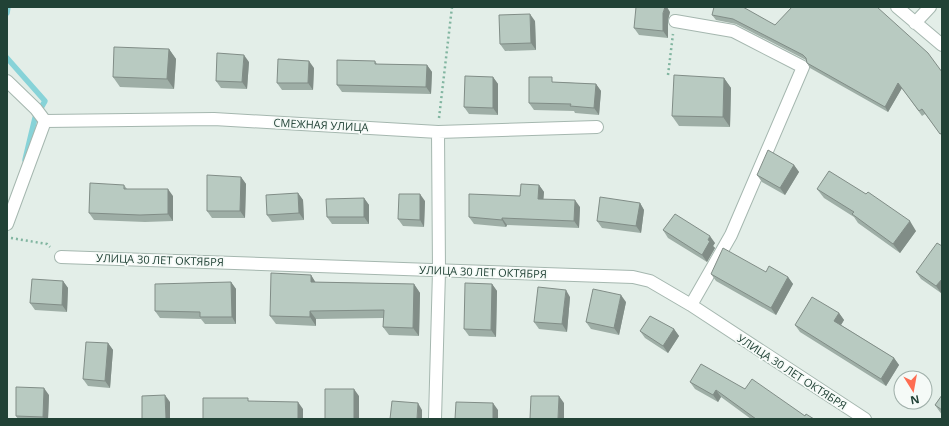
<svg xmlns="http://www.w3.org/2000/svg" width="949" height="426" font-family="'Open Sans',sans-serif">
  <rect width="100%" height="100%" fill="#e3eee8"/>
  <g fill="none" stroke-linecap="round" stroke-linejoin="round">
    <path stroke="#87d3d8" stroke-width="5.5" d="M 7,13 L 8,7
      M 7,58 L 45,101 L 35,118 L 25,160"/>
    <defs>
      <path id="minor" d="M 897,7 L 942,45
        M 675,21 L 733,31 L 803,67 L 731,235 L 691,305
        M 915,23 L 930,7
        M 7,81 L 36,109 L 45,121 L 7,224
        M 45,121 L 214,119 L 438,132 L 597,127
        M 61,257 L 633,277 L 650,281 L 691,305 L 865,419
        M 435,419 L 439,271 L 438,132"/>
    </defs>
    <use href="#minor" stroke="#a5b7af" stroke-width="14"/>
    <path stroke="#81b5a0" stroke-width="2.5" stroke-dasharray="2 3" stroke-linecap="butt" d="M 668,75 L 673,34
      M 439,118 L 452,7
      M 11,238 L 47,244 L 50,247"/>
    <use href="#minor" stroke="#fff" stroke-width="12"/>
  </g>
  <path fill="#9eaea6" d="M 670,12 L 668,20 L 668,38 L 639,35 L 634,28 Z
    M 712,15 L 775,25 L 942,72 L 942,136 L 925,114 L 922,116 L 902,88 L 888,112 L 810,68 L 807,63 L 806,60 L 736,24 L 716,20 Z
    M 535,21 L 536,50 L 505,51 L 500,44 Z
    M 169,49 L 176,59 L 174,89 L 120,87 L 113,77 Z
    M 375,61 L 377,64 L 427,65 L 432,72 L 431,94 L 342,92 L 337,85 Z
    M 249,62 L 247,89 L 221,88 L 216,81 Z
    M 314,68 L 313,90 L 282,90 L 277,83 Z
    M 493,77 L 498,84 L 498,115 L 469,114 L 464,107 Z
    M 724,78 L 731,88 L 730,127 L 679,126 L 672,116 Z
    M 555,82 L 596,84 L 601,91 L 599,115 L 575,113 L 574,111 L 534,110 L 529,103 Z
    M 794,165 L 799,172 L 785,195 L 762,182 L 757,175 Z
    M 241,177 L 246,184 L 245,218 L 212,218 L 207,211 Z
    M 124,185 L 127,189 L 173,196 L 173,221 L 145,222 L 94,220 L 89,213 Z
    M 539,185 L 544,192 L 543,199 L 580,207 L 579,228 L 507,225 L 506,227 L 474,224 L 469,217 L 520,196 Z
    M 817,189 L 916,231 L 900,253 L 858,223 L 854,217 L 824,198 Z
    M 298,193 L 303,200 L 304,220 L 272,222 L 267,215 Z
    M 364,198 L 369,205 L 369,224 L 332,224 L 327,217 Z
    M 425,201 L 424,227 L 403,226 L 398,219 Z
    M 640,203 L 644,210 L 641,233 L 602,228 L 597,221 Z
    M 663,230 L 715,243 L 713,246 L 715,248 L 707,262 L 668,238 Z
    M 942,246 L 942,292 L 941,293 L 921,279 L 916,272 Z
    M 711,274 L 788,277 L 793,284 L 776,315 L 716,281 Z
    M 311,275 L 315,282 L 414,284 L 420,293 L 419,336 L 389,335 L 383,327 L 383,318 L 316,319 L 316,326 L 276,324 L 270,316 Z
    M 63,281 L 68,288 L 67,312 L 35,310 L 30,303 Z
    M 231,282 L 236,289 L 236,324 L 205,324 L 201,319 L 160,318 L 155,311 Z
    M 492,284 L 497,291 L 496,337 L 469,336 L 464,329 Z
    M 570,297 L 567,332 L 539,329 L 534,322 Z
    M 626,302 L 619,335 L 591,329 L 586,322 Z
    M 839,313 L 844,320 L 841,325 L 894,358 L 899,365 L 886,386 L 800,332 L 795,325 Z
    M 674,329 L 679,336 L 668,353 L 645,338 L 640,331 Z
    M 108,343 L 113,350 L 110,388 L 88,386 L 83,379 Z
    M 690,382 L 745,389 L 805,416 L 814,419 L 751,419 L 721,397 L 718,402 L 695,389 Z
    M 49,395 L 48,419 L 18,419 L 16,416 Z
    M 942,395 L 942,415 L 935,405 Z"/>
  <path fill="#818d87" d="M 665,7 L 667,7 L 670,12 L 668,20 L 668,38 L 663,31 L 663,13 Z
    M 530,14 L 535,21 L 536,50 L 531,43 Z
    M 169,49 L 176,59 L 174,89 L 167,79 Z
    M 244,55 L 249,62 L 247,89 L 242,82 Z
    M 309,61 L 314,68 L 313,90 L 308,83 Z
    M 427,65 L 432,72 L 431,94 L 426,87 Z
    M 493,77 L 498,84 L 498,115 L 493,108 Z
    M 724,78 L 731,88 L 730,127 L 723,117 Z
    M 898,83 L 902,88 L 888,112 L 885,107 Z
    M 596,84 L 601,91 L 599,115 L 594,108 Z
    M 794,165 L 799,172 L 785,195 L 780,188 Z
    M 241,177 L 246,184 L 245,218 L 240,211 Z
    M 539,185 L 544,192 L 543,206 L 538,199 Z
    M 168,189 L 173,196 L 173,221 L 168,214 Z
    M 298,193 L 303,200 L 304,220 L 299,213 Z
    M 420,194 L 425,201 L 424,227 L 420,220 Z
    M 364,198 L 369,205 L 369,224 L 364,217 Z
    M 575,200 L 580,207 L 579,228 L 574,221 Z
    M 640,203 L 644,210 L 641,233 L 636,226 Z
    M 502,218 L 507,225 L 506,227 L 502,220 Z
    M 910,221 L 916,231 L 900,253 L 893,244 Z
    M 710,236 L 715,243 L 713,246 L 715,248 L 707,262 L 702,255 L 708,240 Z
    M 311,275 L 316,283 L 311,282 Z
    M 788,277 L 793,284 L 776,315 L 771,308 Z
    M 942,279 L 942,292 L 941,293 L 936,286 Z
    M 63,281 L 68,288 L 67,312 L 62,305 Z
    M 231,282 L 236,289 L 236,324 L 232,317 Z
    M 414,284 L 420,293 L 419,336 L 413,328 Z
    M 492,284 L 497,291 L 496,337 L 491,330 Z
    M 566,290 L 570,297 L 567,332 L 562,324 Z
    M 621,295 L 626,302 L 619,335 L 614,328 Z
    M 310,311 L 316,319 L 316,326 L 310,317 Z
    M 839,313 L 844,320 L 839,328 L 834,321 Z
    M 674,329 L 679,336 L 668,353 L 663,346 Z
    M 108,343 L 113,350 L 110,388 L 105,381 Z
    M 894,358 L 899,365 L 886,386 L 881,379 Z
    M 44,388 L 49,395 L 48,419 L 44,419 L 43,417 Z
    M 354,389 L 359,396 L 359,419 L 354,419 Z
    M 716,390 L 721,397 L 718,402 L 713,395 Z
    M 165,395 L 170,402 L 170,419 L 166,419 Z
    M 559,396 L 564,403 L 564,419 L 558,419 Z
    M 298,402 L 303,409 L 303,419 L 298,419 Z
    M 418,403 L 422,410 L 422,419 L 417,419 Z
    M 493,403 L 498,410 L 498,419 L 493,419 Z"/>
  <path fill="#b8cac1" stroke="#818d87" d="M 636,7 L 665,7 L 663,13 L 663,31 L 634,28 Z
    M 714,7 L 743,7 L 775,25 L 792,7 L 877,7 L 928,53 L 942,72 L 942,133 L 940,134 L 922,109 L 919,111 L 898,83 L 885,107 L 807,63 L 806,58 L 803,55 L 733,19 L 712,15 Z
    M 530,14 L 531,43 L 500,44 L 499,15 Z
    M 114,47 L 169,49 L 167,79 L 113,77 Z
    M 217,53 L 244,55 L 242,82 L 216,81 Z
    M 278,59 L 309,61 L 308,83 L 277,83 Z
    M 337,60 L 375,61 L 375,64 L 427,65 L 426,87 L 337,85 Z
    M 674,75 L 724,78 L 723,117 L 672,116 Z
    M 465,76 L 493,77 L 493,108 L 464,107 Z
    M 529,77 L 552,77 L 552,82 L 596,84 L 594,108 L 570,106 L 571,104 L 529,103 Z
    M 768,150 L 794,165 L 780,188 L 757,175 Z
    M 829,171 L 866,194 L 868,192 L 910,221 L 893,244 L 852,214 L 854,212 L 817,189 Z
    M 207,175 L 241,177 L 240,211 L 207,211 Z
    M 90,183 L 124,185 L 124,189 L 168,189 L 168,214 L 140,215 L 89,213 Z
    M 521,184 L 539,185 L 538,199 L 575,200 L 574,221 L 502,218 L 502,220 L 469,217 L 469,194 L 520,196 Z
    M 298,193 L 299,213 L 267,215 L 266,195 Z
    M 399,194 L 420,194 L 420,220 L 398,219 Z
    M 600,197 L 640,203 L 636,226 L 597,221 Z
    M 364,198 L 364,217 L 327,217 L 326,199 Z
    M 675,214 L 710,236 L 708,240 L 710,241 L 702,255 L 663,230 Z
    M 937,243 L 942,246 L 942,279 L 936,286 L 916,272 Z
    M 723,248 L 766,272 L 769,266 L 788,277 L 771,308 L 711,274 Z
    M 271,273 L 311,275 L 311,282 L 414,284 L 413,328 L 383,327 L 384,310 L 310,311 L 310,317 L 270,316 Z
    M 32,279 L 63,281 L 62,305 L 30,303 Z
    M 231,282 L 232,317 L 200,317 L 200,312 L 155,311 L 155,284 Z
    M 465,283 L 492,284 L 491,330 L 464,329 Z
    M 538,287 L 566,290 L 562,324 L 534,322 Z
    M 593,289 L 621,295 L 614,328 L 586,322 Z
    M 812,297 L 839,313 L 834,321 L 894,358 L 881,379 L 795,325 Z
    M 650,316 L 674,329 L 663,346 L 640,331 Z
    M 86,342 L 108,343 L 105,381 L 83,379 Z
    M 701,364 L 745,389 L 752,379 L 805,416 L 806,414 L 814,419 L 756,419 L 716,390 L 713,395 L 690,382 Z
    M 16,387 L 44,388 L 43,417 L 16,416 Z
    M 325,389 L 354,389 L 354,419 L 325,419 Z
    M 165,395 L 166,419 L 142,419 L 142,396 Z
    M 942,395 L 942,410 L 935,405 Z
    M 531,396 L 559,396 L 558,419 L 530,419 Z
    M 203,398 L 248,398 L 248,401 L 298,402 L 298,419 L 203,419 Z
    M 392,401 L 418,403 L 417,419 L 390,419 Z
    M 456,402 L 493,403 L 493,419 L 455,419 Z"/>
  <g text-anchor="middle" stroke-width="3.5" stroke-linejoin="round" paint-order="stroke">
    <g font-size="11" fill="#214236" stroke="#f5faf7">
      <text transform="translate(321 125) rotate(3)" y="4">СМЕЖНАЯ УЛИЦА</text>
      <text transform="translate(160 260) rotate(2)" y="4">УЛИЦА 30 ЛЕТ ОКТЯБРЯ</text>
      <text transform="translate(483 272) rotate(2)" y="4">УЛИЦА 30 ЛЕТ ОКТЯБРЯ</text>
      <text transform="translate(792 372) rotate(33)" y="4">УЛИЦА 30 ЛЕТ ОКТЯБРЯ</text>
    </g>
  </g>
  <rect width="949" height="426" fill="none" stroke="#214236" stroke-width="16"/>
  <g transform="translate(913 390) rotate(169)"><circle r="19" fill="#f5faf7" stroke="#a0b0aa"/>
  <path d="M0-3L7 15L0 10L-7 15Z" fill="#fe6d52"/>
  <text y="-6" font-size="11" font-weight="bold" text-anchor="middle" fill="#214236">N</text>
  </g>
</svg>
